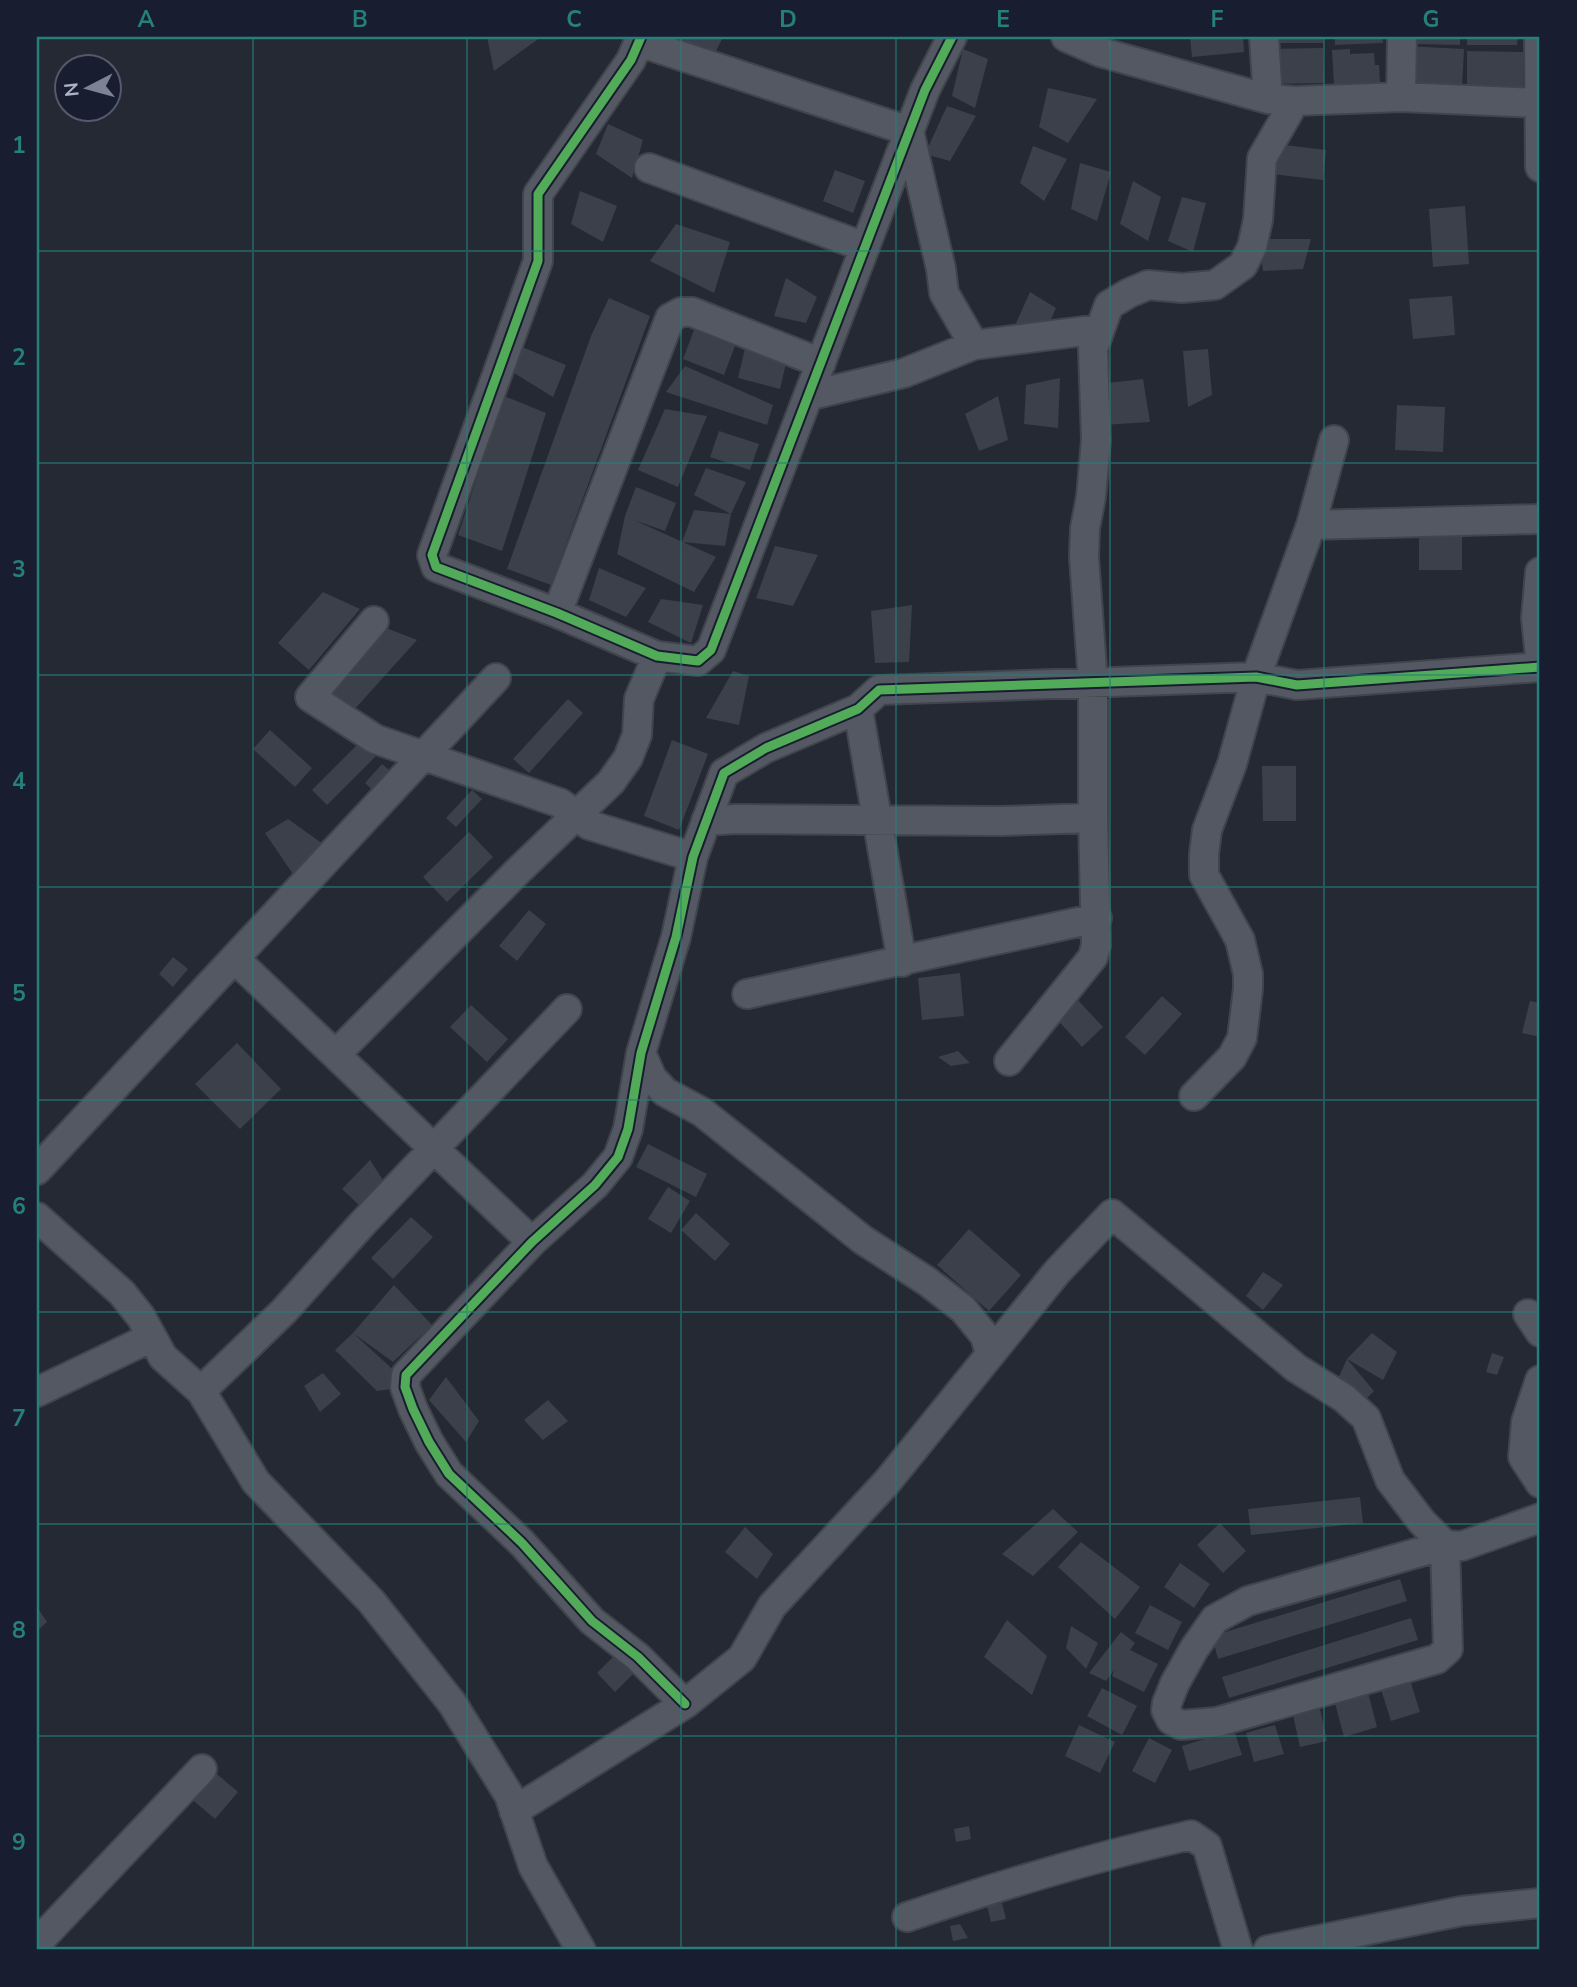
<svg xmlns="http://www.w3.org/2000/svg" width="1577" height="1987" font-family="'Nunito Sans',sans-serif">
  <rect width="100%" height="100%" fill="#242934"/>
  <path fill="#3c404a" d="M 487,37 L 541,37 L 494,71 Z
    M 678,37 L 723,37 L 709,65 L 675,46 Z
    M 1190,37 L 1243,37 L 1244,52 L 1192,57 Z
    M 1278,37 L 1323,37 L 1323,43 L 1278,43 Z
    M 1335,37 L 1382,37 L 1383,43 L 1335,45 Z
    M 1416,37 L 1460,37 L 1460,45 L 1416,44 Z
    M 1467,37 L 1518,37 L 1517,45 L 1467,45 Z
    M 1404,46 L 1464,49 L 1462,88 L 1402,86 Z
    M 1323,48 L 1324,83 L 1272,84 L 1271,49 Z
    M 963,49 L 988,59 L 975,108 L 952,96 Z
    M 1350,49 L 1350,54 L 1374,53 L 1375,65 L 1379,65 L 1380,83 L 1334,85 L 1332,50 Z
    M 1467,51 L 1523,52 L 1523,89 L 1467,88 Z
    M 1048,88 L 1097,99 L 1068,143 L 1039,127 Z
    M 947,106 L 976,116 L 950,161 L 925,154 Z
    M 608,124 L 643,140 L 632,178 L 596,154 Z
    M 1276,144 L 1326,150 L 1323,180 L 1272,174 Z
    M 1033,146 L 1067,159 L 1044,201 L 1020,183 Z
    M 1080,163 L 1111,172 L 1097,221 L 1071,209 Z
    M 835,170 L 865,181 L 853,213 L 823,201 Z
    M 1133,181 L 1161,197 L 1148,241 L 1120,224 Z
    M 580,191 L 617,206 L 603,242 L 571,224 Z
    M 1182,197 L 1206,203 L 1193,252 L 1168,241 Z
    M 1465,206 L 1469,264 L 1433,267 L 1429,209 Z
    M 676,224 L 730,242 L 714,293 L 650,261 Z
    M 1259,239 L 1311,239 L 1303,269 L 1263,271 Z
    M 786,278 L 817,297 L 806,323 L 774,316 Z
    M 1030,292 L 1056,308 L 1040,344 L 1009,339 Z
    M 1452,296 L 1455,335 L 1413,339 L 1409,299 Z
    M 609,298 L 650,316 L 551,585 L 507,569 L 591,336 Z
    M 694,330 L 735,346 L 724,375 L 683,359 Z
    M 522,347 L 566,365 L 553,397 L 514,373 Z
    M 745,348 L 787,359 L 780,389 L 738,378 Z
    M 1208,349 L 1212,395 L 1188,407 L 1183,351 Z
    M 685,366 L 773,405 L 767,425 L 666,392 Z
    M 1060,378 L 1058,428 L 1024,424 L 1026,385 Z
    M 1143,379 L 1150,422 L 1102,425 L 1100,384 Z
    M 504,396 L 546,413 L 502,551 L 458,535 Z
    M 998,396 L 1008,440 L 979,451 L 965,414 Z
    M 1397,405 L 1445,407 L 1443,452 L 1395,450 Z
    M 665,409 L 707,416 L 678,487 L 638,470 Z
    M 719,431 L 759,444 L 750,470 L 710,457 Z
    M 706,468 L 746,482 L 731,514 L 725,546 L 682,542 L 694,510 L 731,514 L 694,495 Z
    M 636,487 L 676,503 L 665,531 L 634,520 L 716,557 L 694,592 L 617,554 L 625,516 Z
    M 1419,530 L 1462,530 L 1462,570 L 1419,570 Z
    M 775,546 L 818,555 L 793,606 L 756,598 Z
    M 599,568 L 646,588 L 626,617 L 589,600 Z
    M 323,592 L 360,609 L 309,670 L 278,643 Z
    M 661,599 L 703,605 L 691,643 L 648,622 Z
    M 912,605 L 909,662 L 875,663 L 871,611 Z
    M 381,626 L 417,640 L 353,711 L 325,692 Z
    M 733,671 L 749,676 L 739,725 L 706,718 Z
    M 568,699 L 583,713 L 529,773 L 513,759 Z
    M 270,730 L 312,768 L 295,787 L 253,749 Z
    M 672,740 L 708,754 L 679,830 L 644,816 Z
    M 361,741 L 376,756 L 327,805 L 312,790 Z
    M 382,764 L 396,776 L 379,796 L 365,783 Z
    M 1262,766 L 1296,766 L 1296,821 L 1263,821 Z
    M 472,790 L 482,799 L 456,827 L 446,818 Z
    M 288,819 L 330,849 L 299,883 L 265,833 Z
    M 469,832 L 493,857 L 447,902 L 423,877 Z
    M 529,910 L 546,924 L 517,961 L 499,946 Z
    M 173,957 L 188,969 L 173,987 L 159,974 Z
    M 960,973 L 964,1016 L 922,1020 L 918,978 Z
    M 1162,996 L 1182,1014 L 1145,1055 L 1125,1037 Z
    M 1075,997 L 1103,1027 L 1082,1047 L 1054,1016 Z
    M 1530,1001 L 1540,1003 L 1540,1037 L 1522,1033 Z
    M 471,1005 L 508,1039 L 487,1062 L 450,1027 Z
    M 237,1043 L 281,1089 L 240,1129 L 195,1084 Z
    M 958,1051 L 970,1063 L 951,1066 L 938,1057 Z
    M 648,1144 L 707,1174 L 696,1197 L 636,1167 Z
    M 370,1160 L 383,1180 L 361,1207 L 342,1189 Z
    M 668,1187 L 690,1201 L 671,1233 L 648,1219 Z
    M 696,1213 L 730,1244 L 715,1261 L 681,1230 Z
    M 411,1217 L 433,1237 L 393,1279 L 371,1258 Z
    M 969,1229 L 1021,1275 L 989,1311 L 937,1265 Z
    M 1263,1272 L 1283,1285 L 1263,1310 L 1246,1296 Z
    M 394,1285 L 432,1325 L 393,1362 L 353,1333 L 398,1374 L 390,1389 L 377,1391 L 335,1350 L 353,1333 Z
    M 1372,1333 L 1397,1352 L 1383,1380 L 1347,1359 Z
    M 1492,1353 L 1504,1357 L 1497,1375 L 1486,1372 Z
    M 1347,1359 L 1374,1391 L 1359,1406 L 1336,1383 Z
    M 323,1373 L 341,1394 L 320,1412 L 304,1386 Z
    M 446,1377 L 479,1421 L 466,1442 L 429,1400 Z
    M 548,1400 L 568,1421 L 543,1440 L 524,1420 Z
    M 1360,1497 L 1363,1523 L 1251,1535 L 1248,1509 Z
    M 1053,1509 L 1078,1532 L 1033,1576 L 1002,1554 Z
    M 1220,1523 L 1246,1551 L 1223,1573 L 1197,1545 Z
    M 745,1527 L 773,1554 L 757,1579 L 725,1552 Z
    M 1081,1542 L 1140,1587 L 1115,1619 L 1058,1567 Z
    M 1180,1563 L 1210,1584 L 1194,1608 L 1164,1587 Z
    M 1400,1579 L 1407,1601 L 1218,1659 L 1212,1636 Z
    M 1150,1605 L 1182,1622 L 1168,1650 L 1135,1633 Z
    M 37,1607 L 47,1622 L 37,1631 Z
    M 1411,1618 L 1418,1640 L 1229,1698 L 1222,1677 Z
    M 1007,1620 L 1047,1656 L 1032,1695 L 984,1657 Z
    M 1071,1626 L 1098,1643 L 1086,1669 L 1066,1648 Z
    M 1121,1632 L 1135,1643 L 1130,1650 L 1158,1664 L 1144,1692 L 1112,1676 L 1115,1669 L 1106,1681 L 1089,1673 Z
    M 618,1652 L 636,1671 L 615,1692 L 597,1673 Z
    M 1409,1677 L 1420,1712 L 1391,1721 L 1380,1686 Z
    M 1102,1688 L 1137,1706 L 1122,1735 L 1087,1716 Z
    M 1367,1689 L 1377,1727 L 1344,1737 L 1334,1699 Z
    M 1320,1709 L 1327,1741 L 1300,1747 L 1293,1715 Z
    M 1079,1725 L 1115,1742 L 1100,1773 L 1065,1756 Z
    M 1275,1725 L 1284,1754 L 1254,1762 L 1246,1733 Z
    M 1234,1730 L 1242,1755 L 1189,1771 L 1182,1746 Z
    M 1149,1738 L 1172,1750 L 1155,1783 L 1132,1771 Z
    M 211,1769 L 238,1792 L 215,1819 L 188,1796 Z
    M 969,1826 L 971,1839 L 956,1842 L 954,1829 Z
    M 1002,1903 L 1006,1919 L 991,1922 L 987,1906 Z
    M 960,1924 L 968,1938 L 953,1941 L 950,1926 Z"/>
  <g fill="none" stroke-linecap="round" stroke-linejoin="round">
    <defs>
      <path id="minor" d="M 641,37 L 631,60 L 538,194 L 538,261 L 432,555 L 436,567 L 557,613 L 657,656 L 698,661 L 711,650 L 925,90 L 952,37
        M 1066,37 L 1100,52 L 1268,99 L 1295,101 L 1401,97 L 1540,103
        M 1264,37 L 1268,99
        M 1539,37 L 1540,167
        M 639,42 L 909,131 L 941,269 L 944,293 L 974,345
        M 1401,97 L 1402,37
        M 649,168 L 865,247
        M 808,396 L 904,373 L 974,345 L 1100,329
        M 1311,525 L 1540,519
        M 1540,572 L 1536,618 L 1540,657
        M 557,613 L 670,318 L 681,312 L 692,312 L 821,363
        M 374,621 L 310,697 L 375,739 L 560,803 L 589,825 L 693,857
        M 858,709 L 902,962
        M 706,821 L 736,819 L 1000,821 L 1093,818
        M 235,959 L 532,1242
        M 747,994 L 1097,918
        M 641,1053 L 652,1078 L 665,1092 L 702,1112 L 863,1240 L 928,1282 L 963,1309 L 985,1336 L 990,1354
        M 336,1054 L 518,871 L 611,782 L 628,758 L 637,735 L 639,699 L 657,656
        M 1009,1061 L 1093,957 L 1096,945 L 1093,818 L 1093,683 L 1084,557 L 1085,528 L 1091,497 L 1096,440 L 1093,349 L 1109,305 L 1129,293 L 1148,285 L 1182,288 L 1215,285 L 1243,265 L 1252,247 L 1258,220 L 1262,158 L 1295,101
        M 1194,1096 L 1232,1057 L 1242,1038 L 1248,989 L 1248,974 L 1240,940 L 1204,875 L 1204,854 L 1207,830 L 1232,764 L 1256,677 L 1311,525 L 1334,440
        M 37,1170 L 496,678
        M 37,1217 L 122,1293 L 141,1317 L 163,1357 L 201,1391 L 256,1482 L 371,1601 L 452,1703 L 509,1795 L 533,1866 L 581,1950
        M 1528,1314 L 1540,1332
        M 1540,1380 L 1526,1422 L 1523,1457 L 1540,1483
        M 201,1391 L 284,1311 L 362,1224 L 567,1009
        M 37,1392 L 152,1337
        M 1445,1545 L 1448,1649 L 1437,1659 L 1217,1722 L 1181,1725 L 1171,1720 L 1166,1710 L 1167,1703 L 1175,1683 L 1194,1649 L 1215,1619 L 1248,1601 Z
        M 685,1704 L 638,1657 L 592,1621 L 522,1543 L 449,1474 L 429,1442 L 413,1409 L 405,1387 L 406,1375 L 532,1242 L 595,1185 L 618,1157 L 628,1129 L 641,1053 L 676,937 L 693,857 L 724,773 L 766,748 L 858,709 L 879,690 L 1256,677 L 1297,685 L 1540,667
        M 514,1811 L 685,1704 L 742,1658 L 772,1606 L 887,1482 L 1057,1272 L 1112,1214 L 1296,1368 L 1344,1398 L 1366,1418 L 1390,1480 L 1422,1522 L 1445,1545 L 1462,1546 L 1540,1518
        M 907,1917 C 1001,1885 1094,1857 1191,1835 L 1207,1846 L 1238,1950
        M 37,1943 L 202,1769
        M 1268,1950 L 1462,1911 L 1540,1903"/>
    </defs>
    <use href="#minor" stroke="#41444c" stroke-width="32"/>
    <use href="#minor" stroke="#545862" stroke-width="28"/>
    <defs>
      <path id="cycleway" d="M 641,37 L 631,60 L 538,194 L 538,261 L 432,555 L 436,567 L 557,613 L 657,656 L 698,661 L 711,650 L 925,90 L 952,37
        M 685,1704 L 638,1657 L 592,1621 L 522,1543 L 449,1474 L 429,1442 L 413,1409 L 405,1387 L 406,1375 L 532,1242 L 595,1185 L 618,1157 L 628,1129 L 641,1053 L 676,937 L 693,857 L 724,773 L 766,748 L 858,709 L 879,690 L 1256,677 L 1297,685 L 1540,667"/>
    </defs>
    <use href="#cycleway" stroke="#181e2f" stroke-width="13"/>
    <use href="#cycleway" stroke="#51ab58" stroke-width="9"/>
  </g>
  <path fill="none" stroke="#277f7b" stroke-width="2" stroke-opacity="0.55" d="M 253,37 L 253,1950M 467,37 L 467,1950M 681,37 L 681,1950M 896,37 L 896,1950M 1110,37 L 1110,1950M 1324,37 L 1324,1950M 37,251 L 1540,251M 37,463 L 1540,463M 37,675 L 1540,675M 37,887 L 1540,887M 37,1100 L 1540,1100M 37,1312 L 1540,1312M 37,1524 L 1540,1524M 37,1736 L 1540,1736"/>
  <rect width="1577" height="1987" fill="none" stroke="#181e2f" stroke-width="77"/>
  <g transform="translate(88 88) rotate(264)"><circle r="33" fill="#181e2f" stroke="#535a6c" stroke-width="2"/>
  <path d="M0-5L12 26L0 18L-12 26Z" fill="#7c8394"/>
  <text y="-10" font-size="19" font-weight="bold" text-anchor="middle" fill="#acb3c7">N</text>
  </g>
  <rect x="38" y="38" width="1500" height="1910" fill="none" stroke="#277f7b" stroke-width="2.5"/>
  <g font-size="23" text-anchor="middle" font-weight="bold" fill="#277f7b">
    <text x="146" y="27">A</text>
    <text x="360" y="27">B</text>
    <text x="574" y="27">C</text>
    <text x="788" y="27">D</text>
    <text x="1003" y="27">E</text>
    <text x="1217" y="27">F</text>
    <text x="1431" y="27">G</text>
    <text x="19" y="153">1</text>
    <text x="19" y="365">2</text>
    <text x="19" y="577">3</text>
    <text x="19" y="789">4</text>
    <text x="19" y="1001">5</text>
    <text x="19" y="1214">6</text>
    <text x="19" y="1426">7</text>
    <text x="19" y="1638">8</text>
    <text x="19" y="1850">9</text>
  </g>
</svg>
